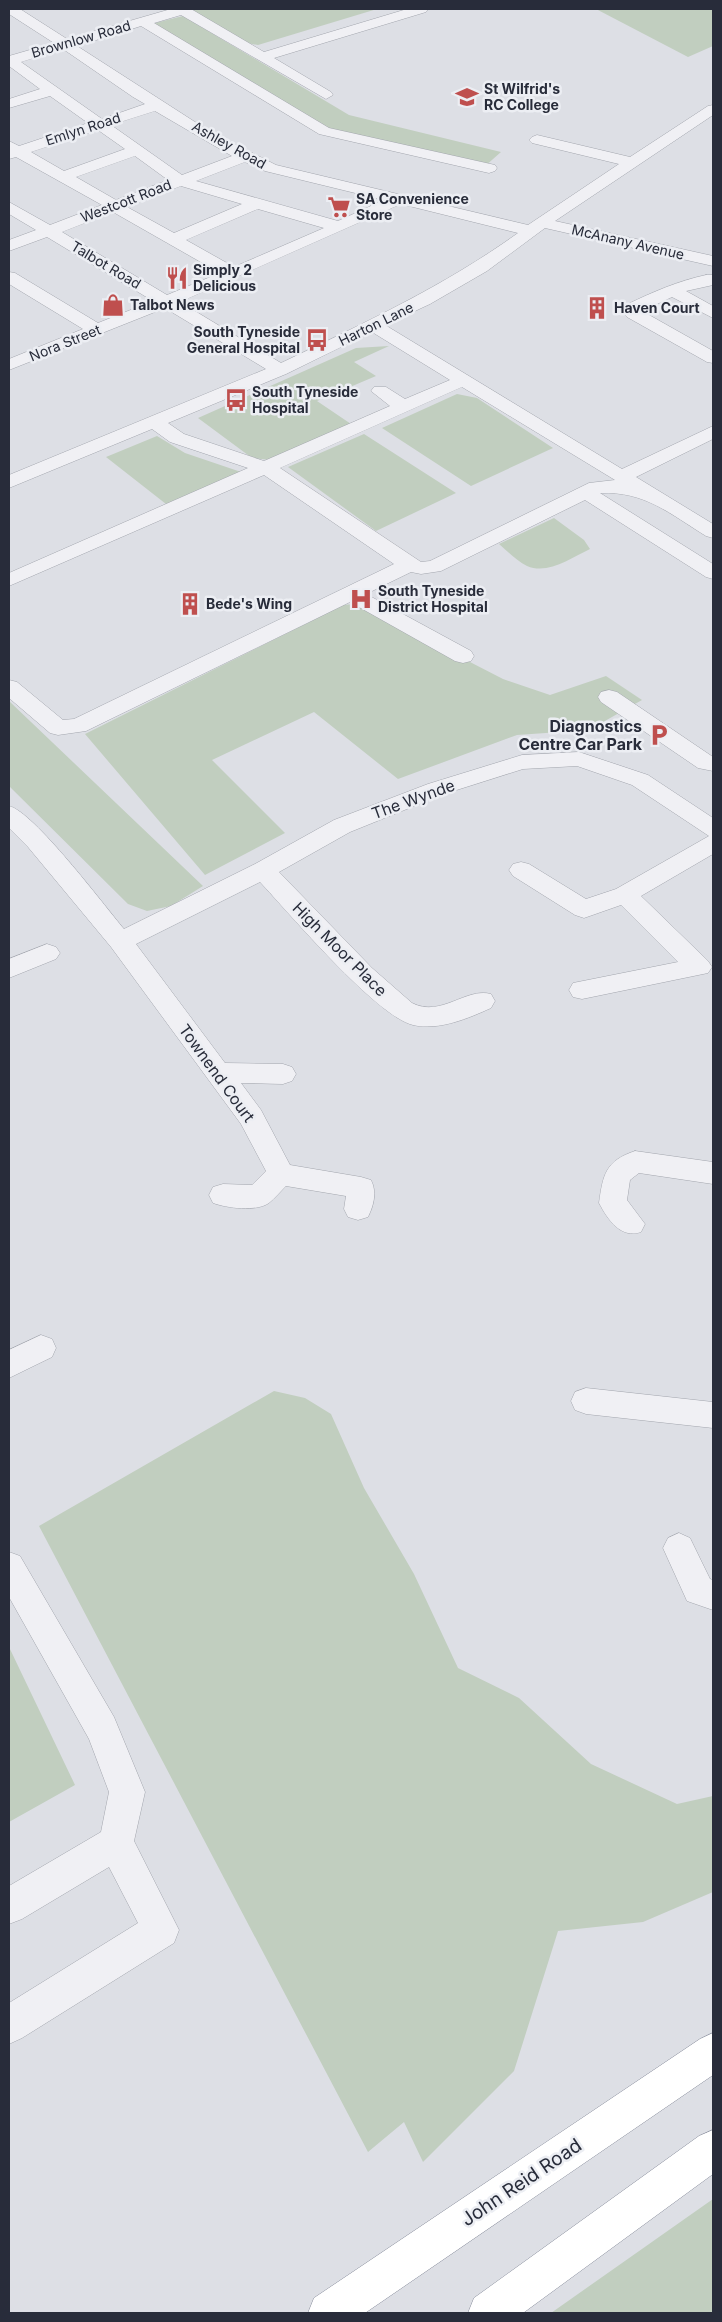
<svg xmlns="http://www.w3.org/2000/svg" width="722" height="2322" font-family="Inter,sans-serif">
  <rect width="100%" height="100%" fill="#dddfe5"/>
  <path fill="#c1cebf" d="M 189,9 L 377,9 L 258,45 L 247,43 Z
    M 596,9 L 713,9 L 713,46 L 688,57 Z
    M 183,16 L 349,115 L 501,152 L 484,167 L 324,131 L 147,25 Z
    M 389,346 L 354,362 L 376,376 L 317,401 L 351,424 L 271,460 L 252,458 L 198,418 L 356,348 Z
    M 457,394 L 477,398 L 553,448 L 471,486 L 382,428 Z
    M 364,434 L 456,493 L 376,531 L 288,467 Z
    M 157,436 L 185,453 L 241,472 L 166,504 L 106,457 Z
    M 554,518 L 584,540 L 590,549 C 571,558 548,575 527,566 C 517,561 507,551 499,544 Z
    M 354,604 L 367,609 L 503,679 L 550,695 L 606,676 L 642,700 L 589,730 L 517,735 L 398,779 L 314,712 L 212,760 L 285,833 L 205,875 L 85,734 L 343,605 Z
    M 9,701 L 203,886 L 171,906 L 147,911 L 128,904 L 9,786 Z
    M 274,1391 L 305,1398 L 331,1414 L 364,1488 L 414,1574 L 458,1668 L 519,1698 L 591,1764 L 677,1804 L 713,1796 L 713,1892 L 643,1922 L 558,1931 L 514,2071 L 423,2162 L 404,2122 L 368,2152 L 39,1526 Z
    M 9,1647 L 75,1785 L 9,1822 Z
    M 713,2199 L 713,2313 L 551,2313 Z"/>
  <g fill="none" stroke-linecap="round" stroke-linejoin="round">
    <defs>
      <path id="minor" d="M 9,9 L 20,9 L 67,39 L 171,9 L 191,9 L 264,52 L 407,9 L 428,9 L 426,12 L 274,58 L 331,92 L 333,95 L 326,99 L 181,15 L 154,23 L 329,128 L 495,165 L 497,168 L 495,171 L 489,173 L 319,134 L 141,26 L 77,46 L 209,131 L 276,165 L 528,225 L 619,164 L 532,143 L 529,140 L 532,137 L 537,135 L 630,157 L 708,106 L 713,105 L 713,115 L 555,221 L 713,256 L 713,266 L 545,228 L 487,271 L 430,304 L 385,325 L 622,469 L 713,426 L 713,439 L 636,477 L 713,524 L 713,538 L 706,536 C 670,514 645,491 600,493 L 713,564 L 713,579 L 706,577 L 585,500 L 441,571 L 421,574 L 411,572 L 366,594 L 471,651 L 474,656 L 471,661 L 463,663 L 455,661 L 350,602 L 86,731 L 58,735 L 50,733 L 9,698 L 9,680 L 17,682 L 63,720 L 74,719 L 394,564 L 264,475 L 9,586 L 9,573 L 248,468 L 170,442 L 152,429 L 9,488 L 9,475 L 266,369 L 165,308 L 9,370 L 9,359 L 83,329 L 9,284 L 9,272 L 15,273 L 98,323 L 153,301 L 47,237 L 9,251 L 9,240 L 36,230 L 9,214 L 9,202 L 50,225 L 102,205 L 16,157 L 9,159 L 9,141 L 19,146 L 88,123 L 50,96 L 9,108 L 9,99 L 40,89 L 9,66 L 9,56 L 54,43 L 9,14 ZM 63,49 L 133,97 L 145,104 L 102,119 L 21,62 ZM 155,111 L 232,156 L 182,175 L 111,125 ZM 98,130 L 125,149 L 64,171 L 31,152 ZM 135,156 L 168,180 L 116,200 L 76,177 ZM 245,162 L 265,171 L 384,200 L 338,221 L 196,181 ZM 181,186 L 242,204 L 174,233 L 127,207 ZM 401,204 L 518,233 C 443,287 364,323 281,363 L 180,302 ZM 258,209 L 324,228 L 234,267 L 186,240 ZM 113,212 L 220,273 L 167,295 L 62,232 ZM 372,332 L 450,380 L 405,399 L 386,387 L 374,387 L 371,391 L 390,406 L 264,461 L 184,434 L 168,423 L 286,374 ZM 462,387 L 615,480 L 589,483 L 430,561 L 421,562 L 280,468 Z
        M 706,275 L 713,275 L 713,285 L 686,291 L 713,306 L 713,318 L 672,297 L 642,311 L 713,351 L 713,363 L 707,362 L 627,317 L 624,313 L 628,304 C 653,292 678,281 706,275 Z
        M 609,690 L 617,692 L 713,757 L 713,771 L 698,768 L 601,702 L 598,697 L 601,692 Z
        M 579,752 L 648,775 L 713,818 L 713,854 L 641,896 L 708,961 L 712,967 L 708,973 L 582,999 L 573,997 L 569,990 L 573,983 L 678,962 L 621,905 L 584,918 L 575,915 L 513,876 L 509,870 L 513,864 L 521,862 L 529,864 L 586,899 L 616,889 L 709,836 L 632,785 L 577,766 L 523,769 L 444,794 L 350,832 L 279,872 L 372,968 L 412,1003 C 441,1018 466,987 491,994 L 495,1001 L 491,1008 C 469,1018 439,1031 413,1025 C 376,1016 289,913 260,882 L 136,944 L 225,1063 L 283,1064 L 292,1067 L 296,1074 L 292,1081 L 283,1084 L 241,1083 L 261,1110 L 290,1165 L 361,1177 L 371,1180 C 377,1192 374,1205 368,1217 L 358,1220 L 348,1217 L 344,1209 L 346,1196 L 286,1186 C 281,1191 275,1198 269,1203 C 256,1212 227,1208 213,1203 L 209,1195 L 213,1187 L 223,1184 L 252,1185 L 266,1171 L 241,1124 L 111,947 L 28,847 L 9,828 L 9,806 C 34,812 103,904 124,929 L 255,864 L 334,820 L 428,784 L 522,755 Z
        M 47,944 L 56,947 L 60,953 L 56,959 L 9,978 L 9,959 Z
        M 635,1151 L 713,1162 L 713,1184 L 639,1173 L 630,1180 L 627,1200 L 645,1224 L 641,1232 C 621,1239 608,1220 599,1203 C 603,1175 605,1161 635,1151 Z
        M 41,1335 L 52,1339 L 56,1348 L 52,1357 L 9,1378 L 9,1350 Z
        M 586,1388 L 713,1402 L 713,1428 L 586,1414 L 575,1410 L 571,1401 L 575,1392 Z
        M 679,1533 L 690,1538 L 710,1579 L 713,1580 L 713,1610 L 687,1601 L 663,1548 L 668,1538 Z
        M 9,1552 L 20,1556 L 114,1717 L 145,1792 L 134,1841 L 179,1930 L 174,1943 L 22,2038 L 9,2044 L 9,2003 L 138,1923 L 109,1867 L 22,1919 L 9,1924 L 9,1886 L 101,1832 L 109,1792 L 89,1739 L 9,1597 Z"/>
      <path id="highway" d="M 713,2033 L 713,2075 L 365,2313 L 308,2313 L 314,2298 L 700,2039 Z
        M 713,2130 L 713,2174 L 523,2313 L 468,2313 L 474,2298 L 699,2136 Z"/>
    </defs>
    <use href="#minor" stroke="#a3a6ae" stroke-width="1"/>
    <use href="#highway" stroke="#868b9a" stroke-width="1"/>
    <use href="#minor" fill="#f0f0f4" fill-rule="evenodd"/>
    <use href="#highway" fill="#fff" fill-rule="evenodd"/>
  </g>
  <defs>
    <symbol id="school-bare" viewBox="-9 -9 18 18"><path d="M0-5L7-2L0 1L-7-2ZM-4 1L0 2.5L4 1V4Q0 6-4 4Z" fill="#bf4f4e" stroke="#eceef3" stroke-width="2.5" paint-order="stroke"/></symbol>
    <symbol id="supermarket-bare" viewBox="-9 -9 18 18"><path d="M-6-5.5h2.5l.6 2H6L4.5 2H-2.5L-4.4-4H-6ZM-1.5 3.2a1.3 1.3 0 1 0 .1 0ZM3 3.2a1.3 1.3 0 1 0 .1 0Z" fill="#bf4f4e" stroke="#eceef3" stroke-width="2.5" paint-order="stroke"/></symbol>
    <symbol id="restaurant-bare" viewBox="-9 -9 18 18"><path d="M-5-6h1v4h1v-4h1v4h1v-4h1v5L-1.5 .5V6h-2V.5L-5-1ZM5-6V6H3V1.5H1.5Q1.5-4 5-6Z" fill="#bf4f4e" stroke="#eceef3" stroke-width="2.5" paint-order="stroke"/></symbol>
    <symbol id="shop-bare" viewBox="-9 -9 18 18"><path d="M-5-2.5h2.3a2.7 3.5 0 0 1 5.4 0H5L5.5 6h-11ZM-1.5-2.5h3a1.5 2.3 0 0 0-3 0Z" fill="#bf4f4e" stroke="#eceef3" stroke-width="2.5" paint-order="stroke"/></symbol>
    <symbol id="building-bare" viewBox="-9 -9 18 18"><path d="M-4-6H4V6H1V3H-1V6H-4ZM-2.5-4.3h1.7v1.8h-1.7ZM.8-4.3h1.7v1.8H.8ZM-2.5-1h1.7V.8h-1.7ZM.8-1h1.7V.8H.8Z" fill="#bf4f4e" stroke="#eceef3" stroke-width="2.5" paint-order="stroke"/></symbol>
    <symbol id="bus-bare" viewBox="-9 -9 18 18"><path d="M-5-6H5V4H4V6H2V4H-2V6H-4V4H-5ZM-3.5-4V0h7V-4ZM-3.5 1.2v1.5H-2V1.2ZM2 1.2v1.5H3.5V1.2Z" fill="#bf4f4e" stroke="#eceef3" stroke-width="2.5" paint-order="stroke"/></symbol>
    <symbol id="hospital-bare" viewBox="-9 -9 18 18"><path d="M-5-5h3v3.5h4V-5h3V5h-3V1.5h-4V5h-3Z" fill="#bf4f4e" stroke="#eceef3" stroke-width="2.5" paint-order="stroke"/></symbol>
    <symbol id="parking-bare" viewBox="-9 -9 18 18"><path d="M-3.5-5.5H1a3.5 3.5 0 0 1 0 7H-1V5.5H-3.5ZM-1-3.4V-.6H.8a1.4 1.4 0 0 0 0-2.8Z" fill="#bf4f4e" stroke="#eceef3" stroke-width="2.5" paint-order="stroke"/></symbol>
  </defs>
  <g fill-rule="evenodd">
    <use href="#school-bare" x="451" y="81" width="32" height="32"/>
    <use href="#supermarket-bare" x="323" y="191" width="32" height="32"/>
    <use href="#restaurant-bare" x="161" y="262" width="32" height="32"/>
    <use href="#shop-bare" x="97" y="289" width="32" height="32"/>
    <use href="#building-bare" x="581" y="292" width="32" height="32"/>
    <use href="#bus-bare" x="301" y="324" width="32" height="32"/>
    <use href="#bus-bare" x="220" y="384" width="32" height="32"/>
    <use href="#hospital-bare" x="345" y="583" width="32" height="32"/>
    <use href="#building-bare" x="174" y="588" width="32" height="32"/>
    <use href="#parking-bare" x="643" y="719" width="32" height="32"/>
  </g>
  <g text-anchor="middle" stroke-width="5" stroke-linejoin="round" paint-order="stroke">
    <g font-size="14" fill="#282c3a" stroke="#eceef3">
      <text transform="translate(81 39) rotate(-16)" y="5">Brownlow Road</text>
      <text transform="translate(83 129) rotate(-18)" y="5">Emlyn Road</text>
      <text transform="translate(229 145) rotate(29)" y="5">Ashley Road</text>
      <text transform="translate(126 201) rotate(-21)" y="5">Westcott Road</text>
      <text transform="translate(628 242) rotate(13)" y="5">McAnany Avenue</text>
      <text transform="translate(106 265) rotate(31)" y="5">Talbot Road</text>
      <text transform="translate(376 324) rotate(-26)" y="5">Harton Lane</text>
      <text transform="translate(65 343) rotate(-22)" y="5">Nora Street</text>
    </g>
    <g font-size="14" font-weight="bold" fill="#282c3a" stroke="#eceef3" text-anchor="start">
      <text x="484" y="94">St Wilfrid's<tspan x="484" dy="16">RC College</tspan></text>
      <text x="356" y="204">SA Convenience<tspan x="356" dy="16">Store</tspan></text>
      <text x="193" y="275">Simply 2<tspan x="193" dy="16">Delicious</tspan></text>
      <text x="130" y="310">Talbot News</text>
      <text x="614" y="313">Haven Court</text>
      <text x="300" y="337" text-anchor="end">South Tyneside<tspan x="300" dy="16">General Hospital</tspan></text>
      <text x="252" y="397">South Tyneside<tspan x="252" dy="16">Hospital</tspan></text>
      <text x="378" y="596">South Tyneside<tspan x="378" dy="16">District Hospital</tspan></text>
      <text x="206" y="609">Bede's Wing</text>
    </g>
    <g font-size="16" font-weight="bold" fill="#282c3a" stroke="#eceef3" text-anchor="end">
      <text x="642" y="732">Diagnostics<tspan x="642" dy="18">Centre Car Park</tspan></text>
    </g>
    <g font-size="16" fill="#282c3a" stroke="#eceef3">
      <text transform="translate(413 799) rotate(-20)" y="6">The Wynde</text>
      <text transform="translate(340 949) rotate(45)" y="6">High Moor Place</text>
      <text transform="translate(217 1073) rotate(54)" y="6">Townend Court</text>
    </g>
    <g font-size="19" fill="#282c3a" stroke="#eceef3">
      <text transform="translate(521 2182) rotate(-34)" y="7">John Reid Road</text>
    </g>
  </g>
  <rect width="722" height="2322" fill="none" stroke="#282c3a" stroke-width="20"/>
</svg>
